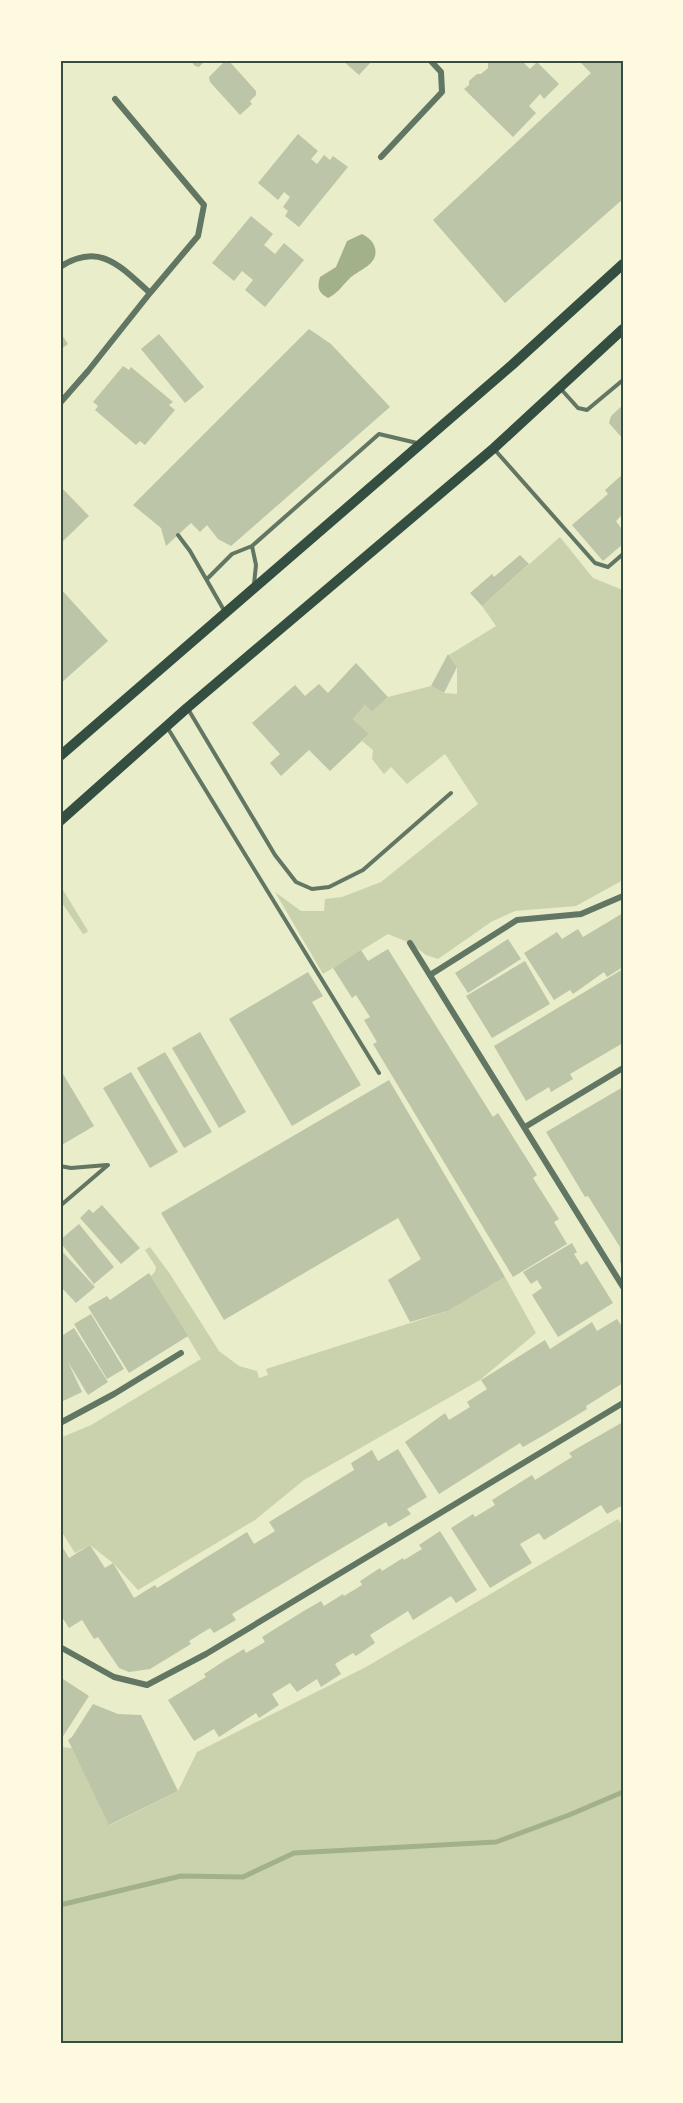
<svg xmlns="http://www.w3.org/2000/svg" width="683" height="2103" font-family="Jost,sans-serif">
  <rect width="100%" height="100%" fill="#e9edc9"/>
  <path fill="#cad2ad" d="M 560,537 L 593,578 L 623,590 L 623,880 L 576,906 L 515,911 L 491,922 L 438,959 L 426,955 L 410,943 L 388,934 L 323,974 L 275,892 L 301,911 L 324,911 L 325,899 L 342,897 L 381,882 L 478,804 L 445,754 L 407,784 L 391,767 L 384,774 L 372,759 L 373,750 L 362,741 L 369,734 L 353,719 L 365,705 L 372,712 L 388,697 L 431,686 L 444,693 L 457,694 L 457,667 L 449,655 L 496,626 L 482,606 Z
    M 60,885 L 88,931 L 86,933 L 83,934 L 60,900 Z
    M 150,1247 L 170,1274 L 219,1351 L 239,1366 L 257,1371 L 259,1378 L 268,1375 L 266,1369 L 448,1311 L 505,1277 L 536,1333 L 480,1380 L 304,1480 L 255,1520 L 138,1590 L 113,1563 L 90,1545 L 75,1553 L 60,1529 L 60,1438 L 91,1425 L 201,1359 L 151,1276 L 155,1272 L 156,1267 L 145,1250 Z
    M 618,1519 L 623,1527 L 623,2043 L 60,2043 L 60,1747 L 72,1748 L 110,1825 L 178,1791 L 197,1752 L 366,1667 Z"/>
  <path fill="#a3b18a" d="M 362,234 C 368,237 373,241 375,248 C 379,265 359,269 349,279 C 342,286 337,294 328,298 C 318,293 317,287 320,277 L 336,267 L 347,241 Z"/>
  <g fill="none" stroke-linecap="round" stroke-linejoin="round">
    <path stroke="#a3b18a" stroke-width="5" d="M 60,1905 L 181,1876 L 243,1877 L 294,1853 L 496,1842 L 569,1815 L 623,1792"/>
  </g>
  <path fill="#bcc5a7" d="M 190,60 L 206,60 L 199,67 L 195,66 Z
    M 342,60 L 373,60 L 359,75 Z
    M 488,60 L 521,60 L 530,69 L 537,62 L 559,84 L 544,99 L 540,94 L 529,106 L 536,113 L 513,137 L 464,89 L 469,85 L 469,81 L 477,74 L 481,74 L 488,68 Z
    M 578,60 L 623,60 L 623,199 L 505,303 L 433,220 L 591,73 Z
    M 225,61 L 230,62 L 256,91 L 256,95 L 250,101 L 252,104 L 240,115 L 210,82 L 209,77 Z
    M 298,134 L 318,151 L 311,159 L 317,164 L 324,155 L 330,160 L 333,156 L 348,167 L 299,227 L 285,216 L 288,211 L 283,207 L 290,197 L 284,192 L 278,200 L 258,183 Z
    M 251,216 L 273,234 L 264,245 L 275,254 L 284,243 L 304,260 L 265,307 L 245,290 L 253,280 L 242,271 L 234,281 L 212,263 Z
    M 309,329 L 331,344 L 390,407 L 231,546 L 218,539 L 207,525 L 200,532 L 191,523 L 166,546 L 161,528 L 133,505 Z
    M 60,332 L 68,344 L 60,350 Z
    M 159,334 L 204,387 L 185,403 L 141,349 Z
    M 123,366 L 129,370 L 131,367 L 173,402 L 169,405 L 175,410 L 145,445 L 140,441 L 136,445 L 95,410 L 98,406 L 93,402 Z
    M 623,405 L 623,439 L 609,423 L 611,416 Z
    M 623,474 L 623,514 L 616,521 L 623,531 L 623,544 L 603,561 L 572,525 L 608,494 L 605,490 Z
    M 60,486 L 89,516 L 60,544 Z
    M 520,555 L 529,564 L 482,606 L 470,593 L 492,574 L 494,577 Z
    M 60,588 L 108,641 L 60,684 Z
    M 448,654 L 457,667 L 444,693 L 431,686 Z
    M 356,663 L 388,697 L 372,712 L 365,705 L 353,719 L 369,734 L 330,771 L 309,750 L 281,776 L 270,763 L 280,754 L 252,723 L 295,685 L 305,696 L 319,684 L 328,693 Z
    M 623,913 L 623,967 L 607,977 L 604,972 L 573,994 L 570,990 L 554,1000 L 524,953 L 557,932 L 562,939 L 578,929 L 583,937 Z
    M 508,939 L 521,959 L 468,993 L 455,973 Z
    M 388,949 L 493,1117 L 498,1113 L 537,1175 L 533,1178 L 559,1219 L 554,1222 L 567,1244 L 513,1277 L 373,1044 L 377,1042 L 364,1020 L 370,1017 L 356,995 L 352,998 L 333,968 L 361,950 L 368,961 Z
    M 525,961 L 550,1004 L 492,1038 L 466,996 Z
    M 623,969 L 623,1043 L 570,1074 L 573,1079 L 551,1092 L 549,1087 L 526,1101 L 494,1046 Z
    M 308,972 L 323,996 L 312,1002 L 361,1085 L 292,1126 L 229,1019 Z
    M 200,1032 L 246,1112 L 219,1128 L 172,1048 Z
    M 165,1052 L 212,1132 L 184,1148 L 137,1068 Z
    M 60,1069 L 94,1126 L 60,1146 Z
    M 131,1072 L 178,1152 L 150,1168 L 103,1088 Z
    M 389,1080 L 505,1277 L 448,1311 L 410,1322 L 388,1280 L 421,1259 L 398,1218 L 224,1320 L 161,1213 Z
    M 623,1087 L 623,1267 L 620,1262 L 620,1247 L 588,1196 L 585,1197 L 546,1132 Z
    M 102,1205 L 140,1248 L 121,1264 L 80,1218 L 89,1209 L 93,1213 Z
    M 79,1224 L 114,1267 L 94,1284 L 60,1242 L 60,1240 Z
    M 572,1243 L 577,1252 L 574,1254 L 581,1265 L 587,1261 L 613,1303 L 558,1337 L 532,1295 L 542,1288 L 537,1280 L 531,1284 L 523,1272 Z
    M 60,1249 L 95,1287 L 76,1303 L 60,1286 Z
    M 149,1273 L 188,1336 L 129,1373 L 88,1307 L 107,1296 L 110,1300 Z
    M 91,1314 L 124,1369 L 107,1379 L 74,1324 Z
    M 617,1319 L 623,1328 L 623,1383 L 586,1406 L 587,1409 L 544,1435 L 523,1447 L 520,1443 L 439,1494 L 405,1442 L 445,1413 L 449,1420 L 470,1407 L 467,1402 L 487,1389 L 481,1380 L 545,1340 L 550,1349 L 592,1322 L 597,1331 Z
    M 74,1328 L 108,1382 L 88,1395 L 68,1362 L 82,1392 L 61,1402 L 63,1408 L 60,1409 L 60,1337 Z
    M 623,1422 L 623,1492 L 621,1494 L 623,1505 L 607,1514 L 601,1505 L 544,1540 L 539,1533 L 520,1544 L 532,1563 L 490,1588 L 451,1528 L 473,1514 L 475,1517 L 495,1505 L 492,1500 L 532,1475 L 535,1480 L 572,1457 L 569,1453 Z
    M 398,1449 L 427,1497 L 407,1509 L 411,1514 L 389,1527 L 386,1522 L 320,1561 L 232,1614 L 236,1620 L 214,1633 L 210,1628 L 189,1641 L 191,1644 L 150,1669 L 129,1672 L 119,1668 L 98,1637 L 94,1639 L 82,1620 L 69,1628 L 60,1614 L 60,1543 L 69,1558 L 90,1545 L 105,1568 L 113,1563 L 134,1598 L 155,1585 L 157,1588 L 247,1532 L 254,1544 L 275,1531 L 269,1522 L 354,1470 L 351,1463 L 372,1450 L 378,1461 Z
    M 440,1531 L 477,1590 L 456,1603 L 451,1596 L 413,1620 L 408,1611 L 370,1635 L 375,1643 L 356,1656 L 353,1653 L 335,1664 L 341,1674 L 321,1687 L 317,1679 L 297,1692 L 290,1683 L 272,1694 L 279,1705 L 259,1718 L 256,1713 L 219,1737 L 214,1729 L 194,1741 L 168,1700 L 206,1677 L 204,1674 L 224,1661 L 244,1649 L 246,1653 L 265,1642 L 262,1637 L 302,1612 L 321,1601 L 324,1606 L 343,1594 L 344,1596 L 362,1585 L 360,1581 L 380,1568 L 382,1571 L 403,1558 L 404,1560 L 422,1549 L 419,1545 Z
    M 60,1677 L 89,1696 L 60,1741 Z
    M 93,1704 L 118,1714 L 141,1715 L 178,1791 L 109,1825 L 68,1740 L 72,1737 Z"/>
  <g fill="none" stroke-linecap="round" stroke-linejoin="round">
    <path stroke="#617663" stroke-width="4" d="M 560,388 L 578,408 L 587,410 L 623,380
      M 494,449 L 595,563 L 608,567 L 623,554
      M 178,535 L 190,551 L 225,612
      M 207,579 L 232,554 L 252,546
      M 254,584 L 256,565 L 252,546 L 379,434 L 417,443
      M 188,709 L 275,855 L 296,882 L 312,889 L 329,887 L 363,870 L 451,793
      M 167,727 L 379,1073
      M 60,1166 L 71,1168 L 107,1165
      M 60,1206 L 108,1165"/>
    <path stroke="#617663" stroke-width="6" d="M 381,157 L 442,92 L 441,72 L 430,60
      M 60,267 C 100,241 121,267 150,293
      M 60,403 L 88,371 L 150,293 L 198,236 L 204,205 L 115,99
      M 410,943 L 623,1287
      M 430,975 L 517,920 L 581,914 L 623,896
      M 525,1127 L 623,1068
      M 60,1423 L 114,1394 L 181,1353
      M 60,1647 L 114,1677 L 147,1685 L 206,1654 L 623,1403"/>
    <path stroke="#344e41" stroke-width="10" d="M 60,756 L 512,365 L 623,264
      M 60,821 L 187,708 L 494,448 L 623,329"/>
  </g>
  <rect width="683" height="2103" fill="none" stroke="#fefae0" stroke-width="123"/>
  <rect x="62" y="62" width="560" height="1980" fill="none" stroke="#344e41" stroke-width="2"/>
</svg>
